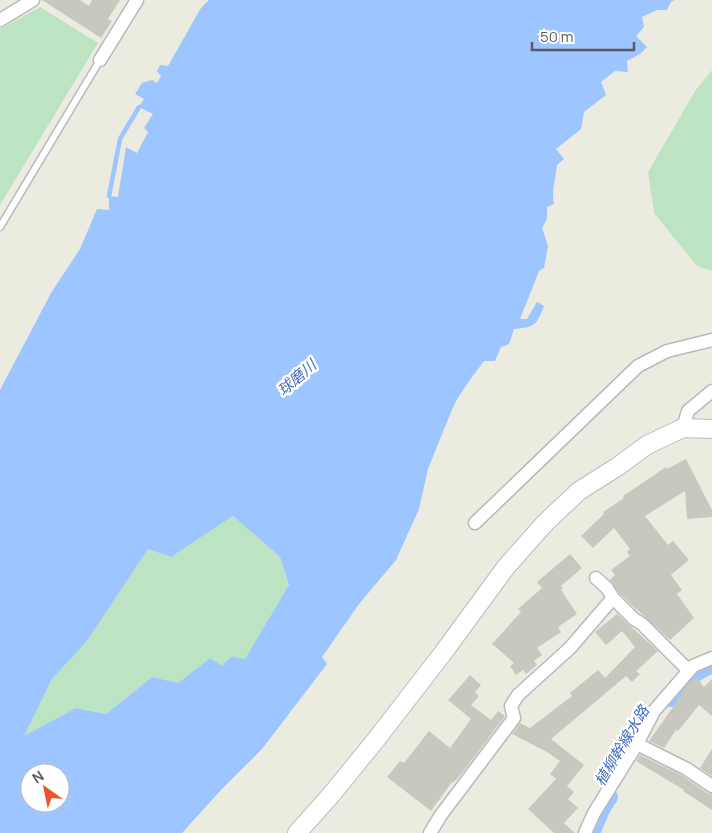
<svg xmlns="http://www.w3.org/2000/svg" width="712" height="833" font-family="Manrope,'Noto Sans JP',sans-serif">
  <rect width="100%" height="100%" fill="#ecebe0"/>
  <path fill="#bce4c2" d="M 40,7 L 98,43 L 0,205 L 0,29 Z
    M 712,70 L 712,271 L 697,266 L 654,213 L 648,172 L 695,91 Z
    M 233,516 L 280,557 L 289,586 L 245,659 L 222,667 L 210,658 L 178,683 L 152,677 L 106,714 L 76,708 L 23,737 L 52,679 L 87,641 L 148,549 L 171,557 Z"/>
  <path fill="#9dc5ff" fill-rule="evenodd" d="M 209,0 L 674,0 L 671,2 L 667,10 L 657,10 L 642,17 L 644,27 L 636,36 L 647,47 L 640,54 L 627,61 L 628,72 L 615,71 L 601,82 L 606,95 L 584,112 L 581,129 L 556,149 L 564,159 L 557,165 C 556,178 551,191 554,204 L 547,207 L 547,219 L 542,228 L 548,246 L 544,268 L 539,271 L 520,319 L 527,319 L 537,302 L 544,306 C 536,326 535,327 514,329 L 509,344 L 501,347 L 495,361 L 484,361 L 472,377 L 457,399 L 451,412 L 428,469 L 419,509 L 396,560 L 359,604 L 322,657 L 327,664 L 262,749 L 220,791 L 182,833 L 0,833 L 0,390 L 51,293 L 80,249 L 97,209 L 109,210 L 109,196 L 118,197 L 126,147 L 137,153 L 148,132 L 144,128 L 153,114 L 139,107 L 144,99 L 135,94 L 142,83 L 152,80 L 157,83 L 161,76 L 157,71 L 160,65 L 168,66 L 201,8 ZM 233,516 L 280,557 L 289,585 L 245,659 L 231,657 L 222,666 L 210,658 L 178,683 L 152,677 L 106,714 L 76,708 L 24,736 L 52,679 L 87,641 L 148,549 L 171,557 ZM 30,773 L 60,773 L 60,803 L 30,803 Z"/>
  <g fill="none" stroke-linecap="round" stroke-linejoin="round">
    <path stroke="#9dc5ff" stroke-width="4.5" d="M 109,196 L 120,139 L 139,107"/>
    <path stroke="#9dc5ff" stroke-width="14" d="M 671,700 L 697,674 L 712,666
      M 593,833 L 603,810 L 611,797"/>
  </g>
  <path fill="#c9c8bf" d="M 42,0 L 80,0 L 89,6 L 92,0 L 120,0 L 108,19 L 112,21 L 101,38 Z
    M 686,459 L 712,510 L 712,517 L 687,519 L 685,491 L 645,516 L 668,545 L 673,541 L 689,560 L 671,575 L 682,590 L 677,594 L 694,618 L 670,640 L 619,593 L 610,580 L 615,575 L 611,570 L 630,556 L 627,552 L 630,549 L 614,528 L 593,548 L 581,536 L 604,514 L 603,512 L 624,498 L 623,496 L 666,467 L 667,469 Z
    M 570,554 L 582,568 L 561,586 L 563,588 L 561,590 L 577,614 L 558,627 L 561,632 L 537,648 L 542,655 L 534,661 L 537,665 L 526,674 L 523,670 L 516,675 L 510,666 L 514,663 L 492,644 L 521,612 L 518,609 L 542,588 L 537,582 Z
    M 617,614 L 658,651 L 636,671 L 640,674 L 632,682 L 626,676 L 551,739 L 584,765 L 567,786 L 574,792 L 568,799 L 578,808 L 564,823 L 575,833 L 554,833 L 528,809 L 556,779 L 550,774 L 560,761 L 547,752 L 512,734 L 520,723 L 530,728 L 572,696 L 570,693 L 598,670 L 605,678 L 635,647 L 622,631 L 606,645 L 595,632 Z
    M 470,675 L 481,685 L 475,692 L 479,696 L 471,705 L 491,720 L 498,711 L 505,716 L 463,772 L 453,783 L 452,782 L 431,811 L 387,777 L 400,761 L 404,763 L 429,731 L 450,748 L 471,719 L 448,700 Z
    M 697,678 L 704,687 L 712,679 L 712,716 L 699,705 L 678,731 L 676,730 L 664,748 L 649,741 L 683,693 L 681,692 L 690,682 Z
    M 712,749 L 712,776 L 700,768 Z
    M 640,755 L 683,776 L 707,793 L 712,794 L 712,810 L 683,791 L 684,790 L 636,761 Z"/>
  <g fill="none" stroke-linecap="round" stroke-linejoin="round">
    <defs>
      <path id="lane" d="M 0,227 L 100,60"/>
      <path id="street" d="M 0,20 L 33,0
        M 100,60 L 137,0
        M 683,428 L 688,411 L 712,391
        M 475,523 L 638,366 L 667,351 L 712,340
        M 596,578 L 607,588 L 613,598 L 634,619 L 642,624 L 689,671
        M 637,744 L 687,769 L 712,786
        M 430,833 L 441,815 L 514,718 L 511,706 L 518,695 L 570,648 L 613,598
        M 585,833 L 594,813 L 637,744 L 654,711 L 693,666 L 712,658"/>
      <path id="secondary" d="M 297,833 L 331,795 L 375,741 L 443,653 L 506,567 L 546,522 L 579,491 L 617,467 L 647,445 L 683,428 L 712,429"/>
    </defs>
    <use href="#lane" stroke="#b8b9bf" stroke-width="9"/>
    <use href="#street" stroke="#b8b9bf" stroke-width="15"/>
    <use href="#secondary" stroke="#b9bbc2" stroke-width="20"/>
    <use href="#lane" stroke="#fff" stroke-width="6"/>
    <use href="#street" stroke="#fff" stroke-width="12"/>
    <use href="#secondary" stroke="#fff" stroke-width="18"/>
  </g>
  <g text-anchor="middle" stroke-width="5" stroke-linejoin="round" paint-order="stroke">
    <g font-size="15" font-style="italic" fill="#406cc2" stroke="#fff">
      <text transform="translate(297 378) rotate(-41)" y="5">球磨川</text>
      <text transform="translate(622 746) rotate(-59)" y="5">植柳幹線水路</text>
    </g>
  </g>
  <g transform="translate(45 788) rotate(327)"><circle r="24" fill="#ffffff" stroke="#bdbdc0"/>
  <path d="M0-4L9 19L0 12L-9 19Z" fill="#e95529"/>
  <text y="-8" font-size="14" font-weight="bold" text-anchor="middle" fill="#595b61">N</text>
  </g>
  <path d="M532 42v8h102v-8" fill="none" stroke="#595b61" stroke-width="2.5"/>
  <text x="540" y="42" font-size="15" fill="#595b61" stroke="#ffffff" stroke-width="4" paint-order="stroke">50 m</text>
</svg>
